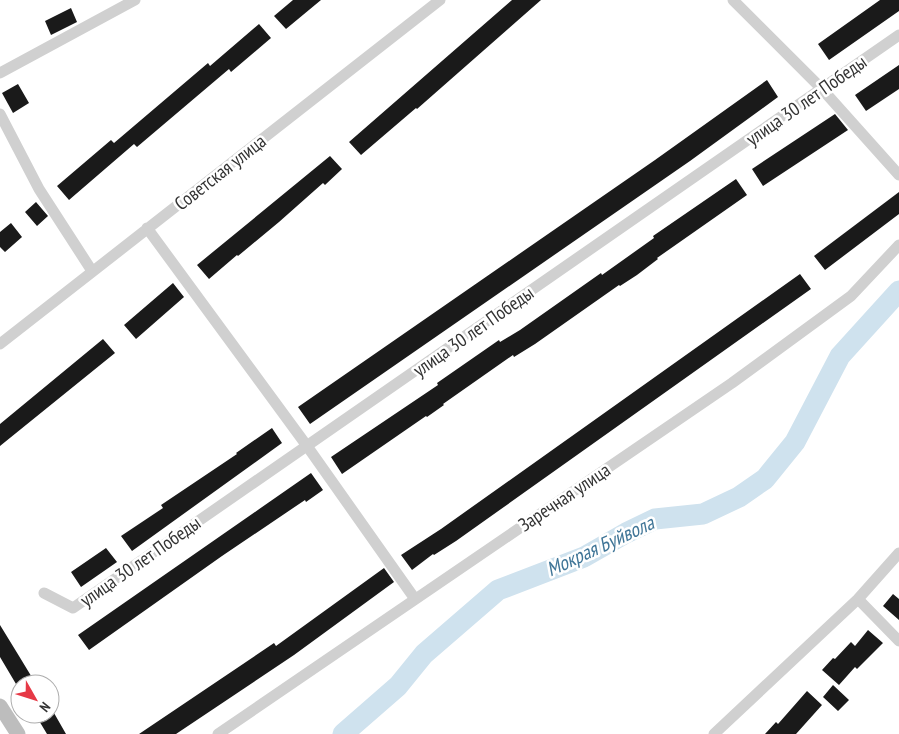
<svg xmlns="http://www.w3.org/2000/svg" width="899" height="734" font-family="'PT Sans Narrow',sans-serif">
  <rect width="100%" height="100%" fill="#fff"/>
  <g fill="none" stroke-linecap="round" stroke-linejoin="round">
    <path stroke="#cfe2ee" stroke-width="21" d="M 343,734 L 398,686 L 424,654 L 498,590 L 584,557 L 626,533 L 655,519 L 703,514 L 739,497 L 765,479 L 795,442 L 840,356 L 899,291"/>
  </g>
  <path fill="#1a1a1a" d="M 293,0 L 321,0 L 286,29 L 274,16 Z
    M 512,0 L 541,0 L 417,109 L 416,108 L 361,155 L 349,142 Z
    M 880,0 L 899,0 L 899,11 L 829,60 L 818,44 Z
    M 71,8 L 77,22 L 51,35 L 45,21 Z
    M 259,24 L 271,38 L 231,72 L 229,69 L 137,147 L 134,144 L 69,200 L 57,186 L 111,140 L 114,143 L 208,63 L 210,66 Z
    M 899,65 L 899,89 L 866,111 L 855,95 Z
    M 767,80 L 778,97 L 690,161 L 310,424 L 298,407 L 655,160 Z
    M 18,84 L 29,103 L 13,113 L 2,93 Z
    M 835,114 L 848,130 L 763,186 L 752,169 Z
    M 330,156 L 342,169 L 325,185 L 323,183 L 279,222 L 238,256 L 237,255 L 209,279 L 197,265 Z
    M 736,179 L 747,195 L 657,258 L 658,259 L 637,275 L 620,286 L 619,285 L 535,344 L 514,357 L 513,355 L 443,404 L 444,405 L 427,417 L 426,416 L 342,474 L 331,457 L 438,385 L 437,383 L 499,340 L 500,342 L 520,330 L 601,273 L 602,275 L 654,238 L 653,236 Z
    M 899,192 L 899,214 L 825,270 L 814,256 Z
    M 36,202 L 48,216 L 37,226 L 25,212 Z
    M 11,223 L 22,237 L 5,252 L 0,247 L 0,232 Z
    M 800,274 L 811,289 L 456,541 L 434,555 L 433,554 L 412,570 L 401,555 L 441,529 Z
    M 173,283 L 184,297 L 136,339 L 124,325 Z
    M 103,339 L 115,353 L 0,446 L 0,424 Z
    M 272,428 L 282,443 L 132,551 L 121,536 L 163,508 L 161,505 L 237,454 L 236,453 Z
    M 311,473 L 323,490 L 306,502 L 305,500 L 222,556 L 89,650 L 78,635 Z
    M 106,548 L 117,562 L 81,587 L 71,572 Z
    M 384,568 L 394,582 L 294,655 L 176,734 L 139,734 L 274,643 L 276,646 Z
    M 893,594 L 899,599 L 899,620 L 883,606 Z
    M 0,625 L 19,656 L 36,684 L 16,684 L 0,657 Z
    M 868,630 L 883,643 L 857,669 L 855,667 L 839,685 L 822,670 L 833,658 L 835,659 L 851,642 L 855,646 Z
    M 833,685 L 849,700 L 838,711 L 823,697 Z
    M 807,691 L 822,705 L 796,734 L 765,734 L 776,722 L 778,724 Z
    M 50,706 L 66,734 L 47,734 L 35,714 L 50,714 Z"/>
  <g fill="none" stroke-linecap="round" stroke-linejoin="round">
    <path stroke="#d0d0d0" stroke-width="11" d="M 733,0 L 822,89 L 899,175
      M 0,73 L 135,0
      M 0,114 L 39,189 L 92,271
      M 147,228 L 307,446 L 415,599
      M 0,344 L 440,0
      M 44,593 L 73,608 L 899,35
      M 858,599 L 899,641
      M 218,734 L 732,383 L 851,296 L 899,245
      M 714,734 L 858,599 L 899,553"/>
    <path stroke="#bdbdbd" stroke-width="15" d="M 0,706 L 18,734"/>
  </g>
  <g text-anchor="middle" stroke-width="5" stroke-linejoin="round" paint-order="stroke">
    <g font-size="19" fill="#333" stroke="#fff">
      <text transform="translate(806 100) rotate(-35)" y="7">улица 30 лет Победы</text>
      <text transform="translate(220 172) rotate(-38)" y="7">Советская улица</text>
      <text transform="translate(473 331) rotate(-35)" y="7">улица 30 лет Победы</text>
      <text transform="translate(564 497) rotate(-34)" y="7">Заречная улица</text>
      <text transform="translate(140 561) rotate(-35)" y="7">улица 30 лет Победы</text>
    </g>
    <g font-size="20" font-style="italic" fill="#3f7597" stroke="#fff">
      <text transform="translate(600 546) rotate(-25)" y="7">Мокрая Буйвола</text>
    </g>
  </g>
  <g transform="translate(35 699) rotate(129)"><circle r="24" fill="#ffffff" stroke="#adadad"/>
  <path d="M0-4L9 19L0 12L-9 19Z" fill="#e63946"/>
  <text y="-8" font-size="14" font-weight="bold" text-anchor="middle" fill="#333333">N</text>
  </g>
</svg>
